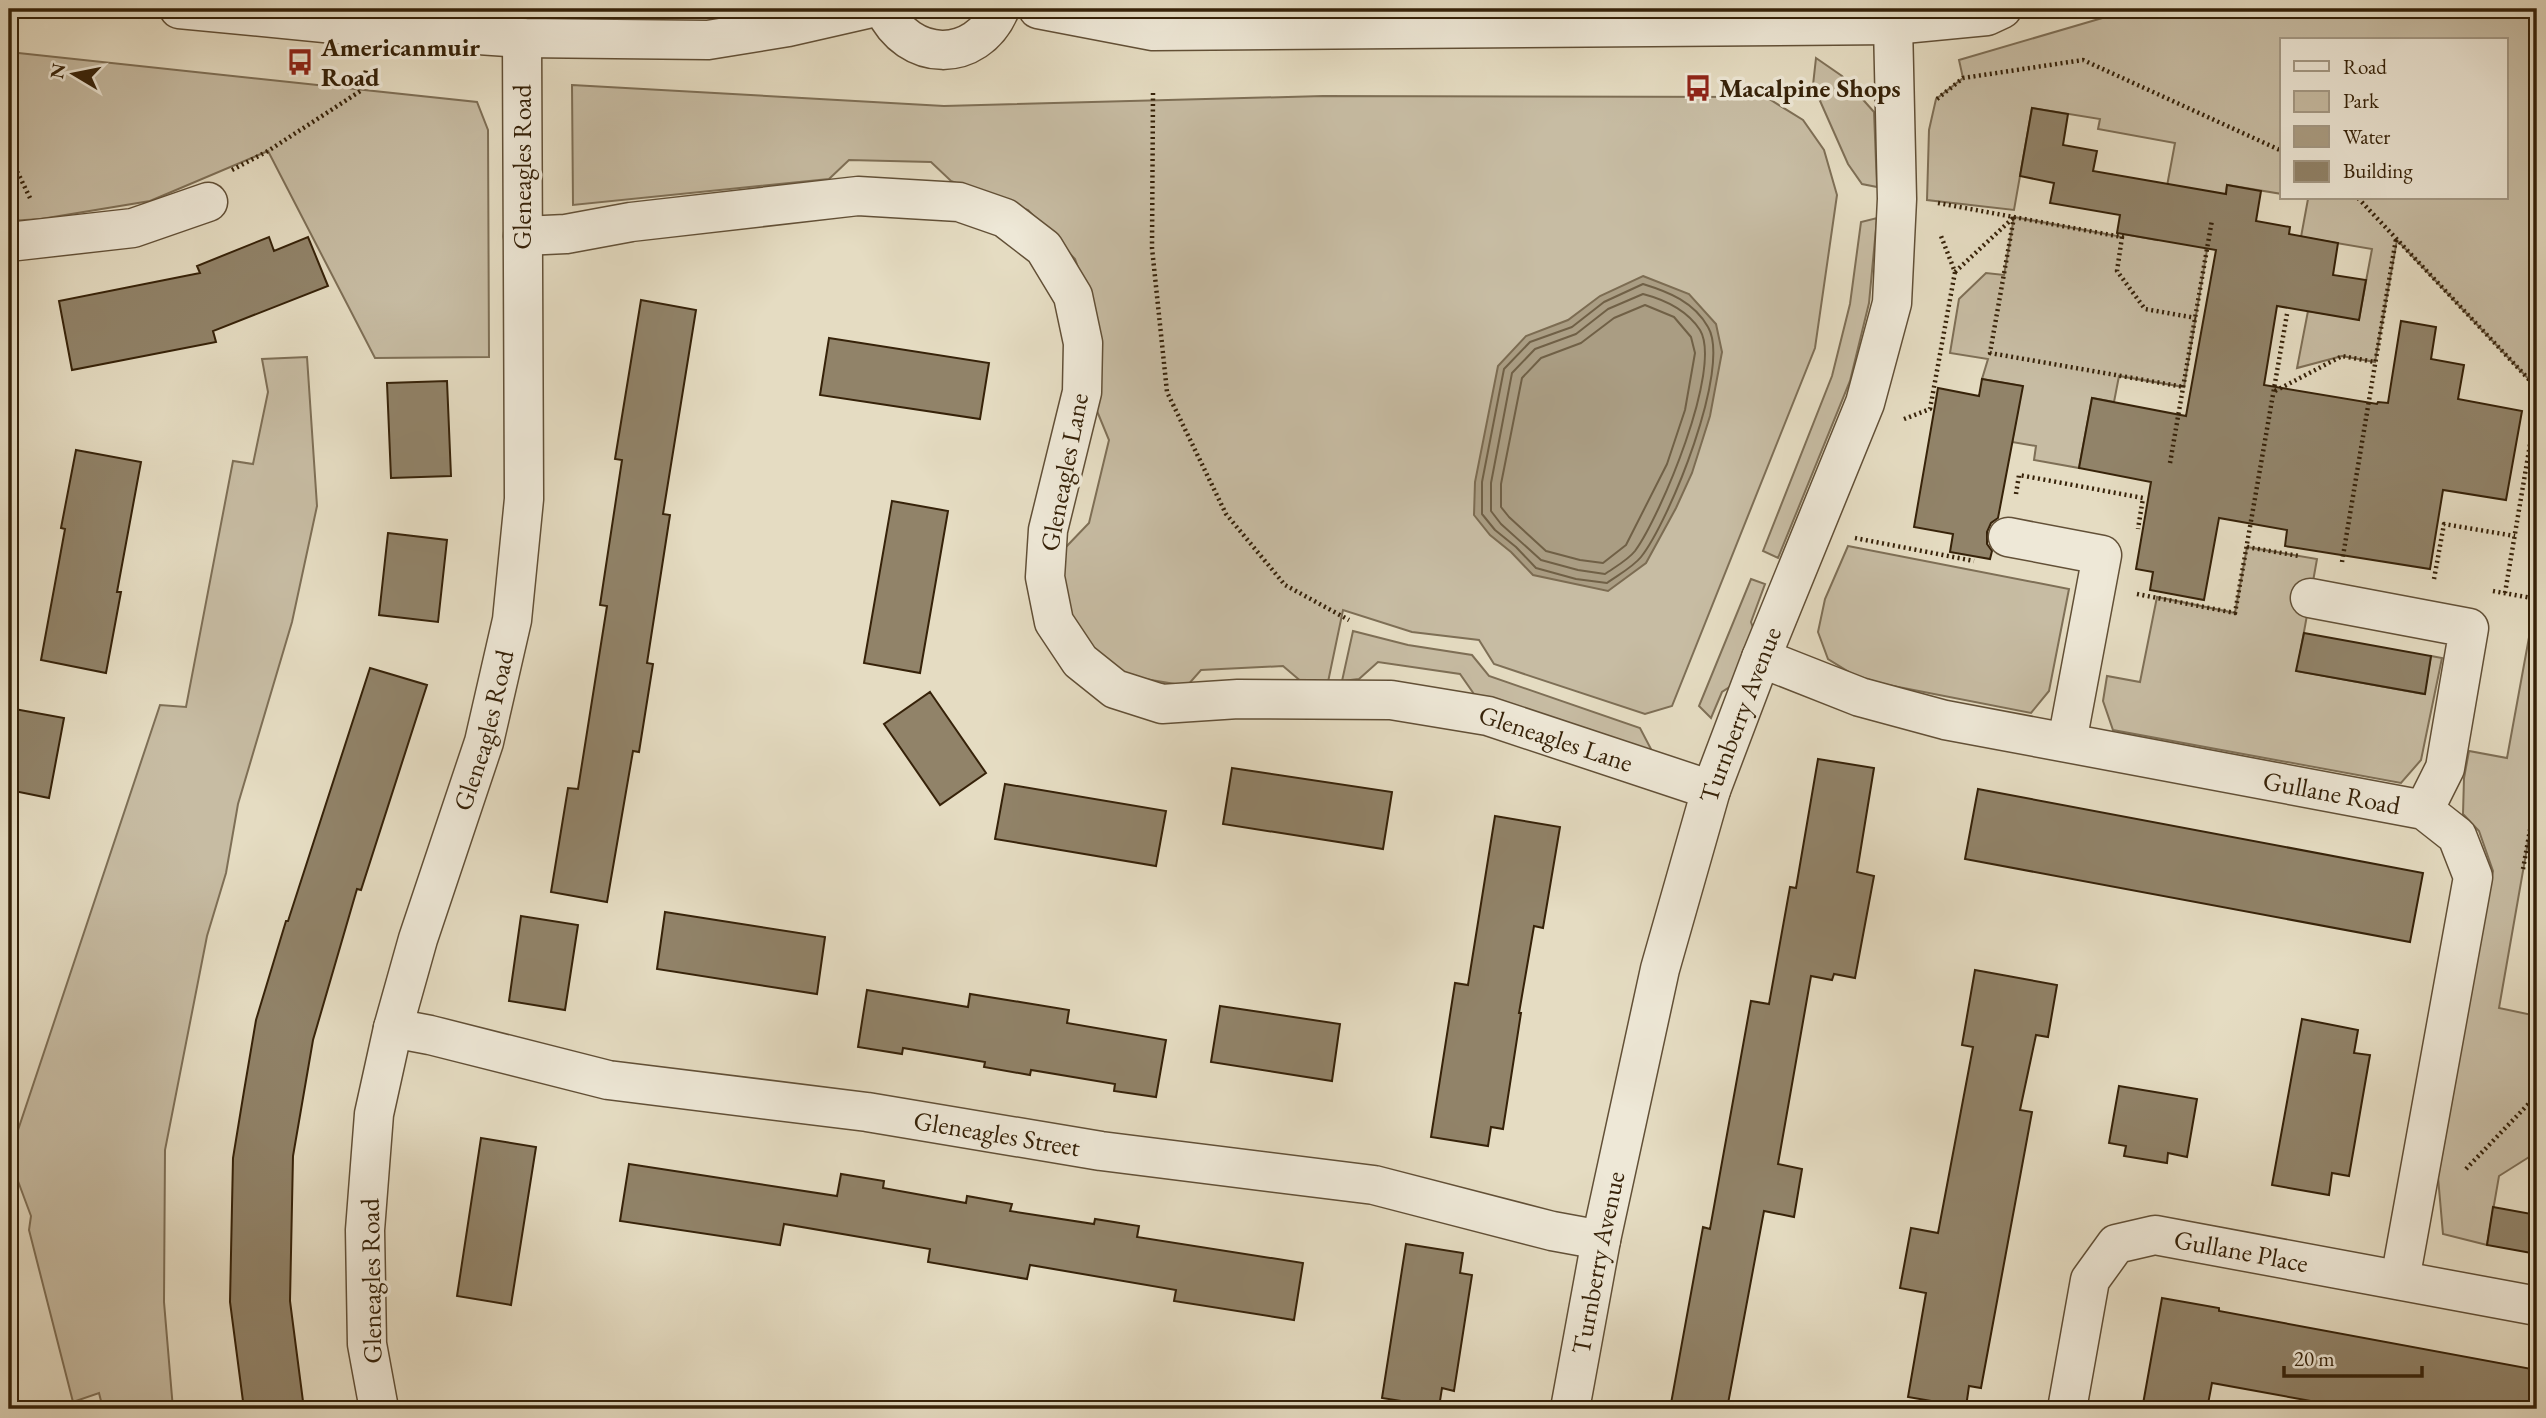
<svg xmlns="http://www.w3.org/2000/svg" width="2546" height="1418" font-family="'EB Garamond',serif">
  <rect width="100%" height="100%" fill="#e5dcc2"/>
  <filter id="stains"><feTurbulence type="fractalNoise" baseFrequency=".00286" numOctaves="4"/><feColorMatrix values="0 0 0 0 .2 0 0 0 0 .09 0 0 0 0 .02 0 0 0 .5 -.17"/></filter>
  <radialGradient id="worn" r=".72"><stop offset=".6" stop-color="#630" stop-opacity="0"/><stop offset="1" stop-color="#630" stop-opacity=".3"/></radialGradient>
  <path fill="#c7bca3" stroke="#7e6f56" stroke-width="2" d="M 2133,9 L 2537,9 L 2537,388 L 2397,240 L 2375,362 L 2342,356 L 2297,368 L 2308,311 L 2359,319 L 2372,249 L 2301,237 L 2308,199 L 2302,198 L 2506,198 L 2506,40 L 2282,40 L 2282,194 L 2227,185 L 2222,216 L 2212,220 L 2184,387 L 2119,376 L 2114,402 L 2092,398 L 2079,468 L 2034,460 L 2036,446 L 2012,442 L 2022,386 L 1982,379 L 1988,359 L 1950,353 L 1959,299 L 1986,273 L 2004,275 L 2014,217 L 2122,237 L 2124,234 L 2157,240 L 2175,143 L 2098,129 L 2100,119 L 2032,108 L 2014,210 L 1927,200 L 1929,130 L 1936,99 L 1963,78 L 1959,60 Z
    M 9,52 L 477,102 L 488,130 L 489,357 L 375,358 L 268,151 L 150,201 L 41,219 L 9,221 Z
    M 1816,58 L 1842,76 L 1874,112 L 1877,187 L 1862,184 L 1848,164 L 1813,85 Z
    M 572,85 L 944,106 L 1323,96 L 1766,97 L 1803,120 L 1824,150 L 1837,195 L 1815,348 L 1672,706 L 1645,714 L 1494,664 L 1479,640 L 1412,632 L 1343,610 L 1328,682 L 1303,683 L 1283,666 L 1201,670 L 1187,686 L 1133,677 L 1099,657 L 1073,624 L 1063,584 L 1065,548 L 1089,523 L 1109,440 L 1097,411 L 1097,320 L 1075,259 L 1028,210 L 951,181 L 931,162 L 849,160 L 829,179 L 573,205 Z
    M 1877,218 L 1869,303 L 1850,381 L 1778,558 L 1763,551 L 1832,376 L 1850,304 L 1861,222 Z
    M 307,357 L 317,506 L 292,622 L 238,804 L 226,873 L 207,936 L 165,1150 L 164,1302 L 173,1409 L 103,1409 L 99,1393 L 73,1402 L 29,1230 L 31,1216 L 9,1157 L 160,705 L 186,707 L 233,461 L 253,464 L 268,392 L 262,359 Z
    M 1848,546 L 2069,589 L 2049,691 L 2031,713 L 1883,684 L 1854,675 L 1828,659 L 1818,632 L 1825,599 Z
    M 2247,547 L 2317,559 L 2297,671 L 2424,694 L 2431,656 L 2442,658 L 2421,760 L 2401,783 L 2113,730 L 2103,701 L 2107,676 L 2140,682 L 2157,597 L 2235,613 Z
    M 1751,579 L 1765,584 L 1751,622 L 1760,647 L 1748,675 L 1722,692 L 1711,718 L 1699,706 Z
    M 2536,599 L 2537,791 L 2499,1008 L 2537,1016 L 2537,1152 L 2499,1176 L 2487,1245 L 2443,1234 L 2438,1177 L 2493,871 L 2479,831 L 2463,814 L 2464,778 L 2469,751 L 2507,758 Z
    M 1353,631 L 1408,645 L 1472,655 L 1489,676 L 1640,728 L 1652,751 L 1542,723 L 1474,694 L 1460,674 L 1378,662 L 1359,679 L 1342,681 Z"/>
  <path fill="#aa9d83" stroke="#7c6c52" stroke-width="2" d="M 1643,276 L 1689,294 L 1716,324 L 1722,352 L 1710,416 L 1692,473 L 1676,508 L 1646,563 L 1608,591 L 1533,575 L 1511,552 L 1490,535 L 1474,515 L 1475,482 L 1498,366 L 1526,336 L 1568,320 L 1600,296 Z"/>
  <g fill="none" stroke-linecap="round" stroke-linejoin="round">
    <path stroke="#706046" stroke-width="2" d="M 1643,284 C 1669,292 1694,302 1708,327 C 1732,367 1669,522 1641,557 C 1633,567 1618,575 1607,583 L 1576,579 L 1536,568 L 1516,547 L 1495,530 L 1482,514 L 1482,482 L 1504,369 L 1530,342 L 1572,327 L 1604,302 Z
      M 1643,294 C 1666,300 1687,310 1700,330 C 1723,368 1660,517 1635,551 C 1628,560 1615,567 1605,574 L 1578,570 L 1541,560 L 1501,524 L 1491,511 L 1491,483 L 1512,373 L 1535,349 L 1576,334 L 1608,309 Z
      M 1645,305 L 1674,317 L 1691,337 L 1695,353 L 1685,410 L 1667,464 L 1626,545 L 1603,563 L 1580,560 L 1546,551 L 1509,517 L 1501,507 L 1501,484 L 1522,378 L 1541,358 L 1581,343 L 1614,318 Z"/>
  </g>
  <path fill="#918369" stroke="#362209" stroke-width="2" d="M 2032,108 L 2068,114 L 2063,145 L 2097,151 L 2093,171 L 2226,194 L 2227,185 L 2261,191 L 2256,221 L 2290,227 L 2289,234 L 2338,243 L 2333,275 L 2366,280 L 2359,320 L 2277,306 L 2264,385 L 2377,404 L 2378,402 L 2388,403 L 2401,321 L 2436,327 L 2431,359 L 2464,365 L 2458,399 L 2522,411 L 2506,500 L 2443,490 L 2430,569 L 2285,546 L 2287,530 L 2219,518 L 2204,600 L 2150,590 L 2153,572 L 2136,569 L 2151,482 L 2079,468 L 2092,398 L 2186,416 L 2216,250 L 2117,233 L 2120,215 L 2050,203 L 2054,183 L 2020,176 Z
    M 269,237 L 274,251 L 308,237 L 328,286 L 213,331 L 216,342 L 72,370 L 59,301 L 200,273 L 197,266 Z
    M 641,300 L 696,310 L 663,514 L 670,515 L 647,663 L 653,664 L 639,752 L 633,751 L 607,902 L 551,892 L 568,788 L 578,789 L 607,606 L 600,605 L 622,460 L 615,459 Z
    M 829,338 L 989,363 L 980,419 L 820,395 Z
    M 1982,379 L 2023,386 L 1998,518 L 1991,523 L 1987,532 L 1987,544 L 1992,551 L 1990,559 L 1950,552 L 1953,534 L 1914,527 L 1938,388 L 1979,396 Z
    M 447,381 L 451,476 L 391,478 L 387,383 Z
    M 76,450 L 141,462 L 117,592 L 121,592 L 106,673 L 41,660 L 65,529 L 61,528 Z
    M 892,501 L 948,511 L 920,673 L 864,663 Z
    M 388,533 L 447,540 L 438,622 L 379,615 Z
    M 2304,633 L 2431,656 L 2425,694 L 2296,671 Z
    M 370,668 L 427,685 L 361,890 L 357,889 L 313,1040 L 293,1156 L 290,1301 L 304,1409 L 244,1409 L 230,1302 L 233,1158 L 244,1091 L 256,1020 L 286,921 L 288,921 Z
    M 930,692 L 986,773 L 940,805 L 884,724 Z
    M 9,708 L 64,718 L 49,798 L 9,790 Z
    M 1818,759 L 1874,768 L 1857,872 L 1874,876 L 1855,978 L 1834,974 L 1832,980 L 1811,976 L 1778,1164 L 1802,1169 L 1794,1217 L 1764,1211 L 1727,1409 L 1670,1409 L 1703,1227 L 1710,1229 L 1751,1001 L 1769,1004 L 1790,887 L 1796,888 Z
    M 1232,768 L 1392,792 L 1383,849 L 1223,824 Z
    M 1005,784 L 1166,811 L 1156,866 L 995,839 Z
    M 1978,789 L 2423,873 L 2410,942 L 1965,859 Z
    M 1495,816 L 1560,827 L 1543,928 L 1534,926 L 1519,1013 L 1521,1013 L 1503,1129 L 1491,1127 L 1488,1146 L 1431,1137 L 1455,983 L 1468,985 Z
    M 665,912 L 825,937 L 817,994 L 657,969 Z
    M 521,916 L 578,925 L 565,1010 L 509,1001 Z
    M 1975,970 L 2057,985 L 2048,1037 L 2036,1035 L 2020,1110 L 2032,1112 L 1981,1388 L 1969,1386 L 1966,1407 L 1908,1397 L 1926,1293 L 1900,1288 L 1911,1228 L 1938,1233 L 1973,1047 L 1962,1045 Z
    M 867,990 L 968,1007 L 970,994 L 1020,1002 L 1069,1010 L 1067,1023 L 1166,1040 L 1156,1097 L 1114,1091 L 1115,1084 L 1031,1070 L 1030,1075 L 984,1067 L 985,1062 L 903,1048 L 902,1054 L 858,1047 Z
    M 1220,1006 L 1340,1024 L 1332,1081 L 1211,1062 Z
    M 2302,1019 L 2358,1030 L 2354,1053 L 2370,1055 L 2349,1176 L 2332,1173 L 2329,1195 L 2272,1185 Z
    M 2119,1086 L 2197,1099 L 2187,1157 L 2168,1153 L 2167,1163 L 2124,1156 L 2126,1146 L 2109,1143 Z
    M 481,1138 L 536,1147 L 511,1305 L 457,1296 Z
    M 629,1164 L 837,1196 L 841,1174 L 884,1181 L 883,1188 L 966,1203 L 967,1196 L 1012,1204 L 1010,1211 L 1094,1224 L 1095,1219 L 1139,1226 L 1137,1237 L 1303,1263 L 1294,1320 L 1174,1301 L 1176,1290 L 1030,1265 L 1027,1279 L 928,1262 L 930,1249 L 784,1224 L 780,1245 L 620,1221 Z
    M 2493,1207 L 2537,1215 L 2537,1254 L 2487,1245 Z
    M 1406,1244 L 1463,1253 L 1460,1273 L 1472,1275 L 1454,1391 L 1442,1388 L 1439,1407 L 1382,1398 Z
    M 2162,1298 L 2219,1308 L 2219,1311 L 2537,1370 L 2537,1409 L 2355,1409 L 2212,1383 L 2207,1409 L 2170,1409 L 2143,1404 Z"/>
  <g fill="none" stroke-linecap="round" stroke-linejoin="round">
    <defs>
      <g id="minor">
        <path d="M 179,9 L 375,28 L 522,38 L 708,40 L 788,27 L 867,9"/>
        <path d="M 884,9 C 908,62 976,65 1000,9"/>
        <path d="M 1038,9 L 1153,31 L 1893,25 L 1987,16 L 2002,9"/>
        <path id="s1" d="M 523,236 L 566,234 L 631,222 L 858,196 L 959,202 L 1005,218 L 1044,248 L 1073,296 L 1083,343 L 1082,392 L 1048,530 L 1045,577 L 1054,622 L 1080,661 L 1115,689 L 1162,704 L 1238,699 L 1391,700 L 1488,716 L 1711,790"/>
        <path d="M 9,242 L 133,228 L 208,202"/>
        <path d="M 2008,537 L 2102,555 L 2067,742"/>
        <path d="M 2310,598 L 2469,628 L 2445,768 L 2424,810"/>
        <path id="s2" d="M 1761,658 L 1860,697 L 1945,720 L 2424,810 L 2457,836 L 2473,877 L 2400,1280"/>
        <path id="s3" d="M 393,1028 L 430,1035 L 608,1080 L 867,1112 L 1101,1151 L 1374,1185 L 1552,1231 L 1601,1240"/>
        <path id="s4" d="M 379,1409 L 367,1344 L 365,1230 L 374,1114 L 393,1028 L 418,939 L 484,742 L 512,620 L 524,499 L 522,38"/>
        <path id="s5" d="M 1570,1409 L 1601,1240 L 1660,969 L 1711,790 L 1761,658 L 1865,403 L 1892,303 L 1897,199 L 1893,25"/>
        <path id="s6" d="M 2067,1409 L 2090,1280 L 2116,1244 L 2155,1235 L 2537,1306"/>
      </g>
    </defs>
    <use href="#minor" stroke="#625037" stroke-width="41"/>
    <path stroke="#362209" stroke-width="4.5" stroke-dasharray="2 3.5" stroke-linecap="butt" d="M 1153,93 L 1152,248 L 1167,392 L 1226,514 L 1285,585 L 1349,620
      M 1937,99 L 1963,78 L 2083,60 L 2282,151
      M 9,164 L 18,173 L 30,198
      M 232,170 L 268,151 L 362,90 L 366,70
      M 2358,198 L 2537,388
      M 1938,203 L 2122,237 L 2117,271 L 2145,309 L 2196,318
      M 2014,217 L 1990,353 L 2184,387
      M 1955,272 L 2013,218
      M 2275,391 L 2342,356 L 2375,362
      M 1904,419 L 1930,409 L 1955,272 L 1941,236
      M 2170,463 L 2212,220
      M 2016,494 L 2019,475 L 2143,498 L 2138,529
      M 1855,538 L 1974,561
      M 2247,547 L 2299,556
      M 2342,562 L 2396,239
      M 2434,579 L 2444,524 L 2515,536
      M 2493,591 L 2537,599
      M 2505,593 L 2537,403
      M 2137,594 L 2235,613 L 2287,314
      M 2523,869 L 2537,791
      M 2466,1169 L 2537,1095"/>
    <use href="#minor" stroke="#eee8d7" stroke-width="38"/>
  </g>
  <defs>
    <symbol id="bus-bare" viewBox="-9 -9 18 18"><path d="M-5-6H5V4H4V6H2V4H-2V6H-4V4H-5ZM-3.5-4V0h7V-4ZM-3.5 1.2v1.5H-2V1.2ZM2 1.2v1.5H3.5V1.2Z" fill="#8f2418" stroke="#eee8d7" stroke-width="2.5" paint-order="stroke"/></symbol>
  </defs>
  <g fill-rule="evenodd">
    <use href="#bus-bare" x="281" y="43" width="38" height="38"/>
    <use href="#bus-bare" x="1679" y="69" width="38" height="38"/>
  </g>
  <g text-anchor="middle" stroke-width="7" stroke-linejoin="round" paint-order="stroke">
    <g font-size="26" font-weight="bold" fill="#362209" stroke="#eee8d7" text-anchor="start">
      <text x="321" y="56">Americanmuir<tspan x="321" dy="30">Road</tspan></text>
      <text x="1719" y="97">Macalpine Shops</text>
    </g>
    <g font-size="26" fill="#362209" stroke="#eee8d7">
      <text transform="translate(522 167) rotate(-90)" y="9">Gleneagles Road</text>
      <text transform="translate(1064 472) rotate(-79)" y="9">Gleneagles Lane</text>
      <text dy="9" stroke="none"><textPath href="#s5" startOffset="716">Turnberry Avenue</textPath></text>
      <text dy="9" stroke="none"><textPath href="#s4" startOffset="696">Gleneagles Road</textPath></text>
      <text dy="9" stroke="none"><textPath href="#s1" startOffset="1465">Gleneagles Lane</textPath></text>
      <text dy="9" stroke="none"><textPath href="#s2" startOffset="588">Gullane Road</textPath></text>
      <text dy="9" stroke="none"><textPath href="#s3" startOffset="614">Gleneagles Street</textPath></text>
      <text dy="9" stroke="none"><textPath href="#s6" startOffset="303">Gullane Place</textPath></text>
      <text dy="9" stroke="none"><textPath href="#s5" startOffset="149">Turnberry Avenue</textPath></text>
      <text transform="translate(371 1281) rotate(-91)" y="9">Gleneagles Road</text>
    </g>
  </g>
  <rect width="2546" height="1418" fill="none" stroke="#e5dcc2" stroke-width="35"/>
  <rect x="10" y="10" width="2525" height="1397" fill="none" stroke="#362209" stroke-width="3.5"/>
  <rect x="18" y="18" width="2511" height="1383" fill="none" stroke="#362209" stroke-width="2"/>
  <rect x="2280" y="38" width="228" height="161" fill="#eee8d7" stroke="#a49985" stroke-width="2"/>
  <rect x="2294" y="61" width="35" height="10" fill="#eee8d7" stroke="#a49985" stroke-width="2"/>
  <text x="2343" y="74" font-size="21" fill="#362209">Road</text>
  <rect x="2294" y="91" width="35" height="21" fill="#c7bca3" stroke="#a49985" stroke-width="2"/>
  <text x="2343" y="108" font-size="21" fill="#362209">Park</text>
  <rect x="2294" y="126" width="35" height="21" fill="#aa9d83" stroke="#a49985" stroke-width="2"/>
  <text x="2343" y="144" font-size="21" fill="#362209">Water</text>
  <rect x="2294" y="161" width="35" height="21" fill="#918369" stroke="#a49985" stroke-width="2"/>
  <text x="2343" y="178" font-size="21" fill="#362209">Building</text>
  <g transform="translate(74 74) rotate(280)" stroke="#eee8d7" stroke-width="5" paint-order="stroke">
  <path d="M0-5L12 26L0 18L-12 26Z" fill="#362209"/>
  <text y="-10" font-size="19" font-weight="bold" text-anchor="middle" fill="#362209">N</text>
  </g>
  <path d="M2284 1366v10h138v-10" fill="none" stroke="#362209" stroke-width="3.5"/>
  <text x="2294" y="1366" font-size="21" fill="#362209" stroke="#eee8d7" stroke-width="5" paint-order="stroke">20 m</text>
  <rect width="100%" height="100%" filter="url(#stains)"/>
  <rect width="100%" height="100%" fill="url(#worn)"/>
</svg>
